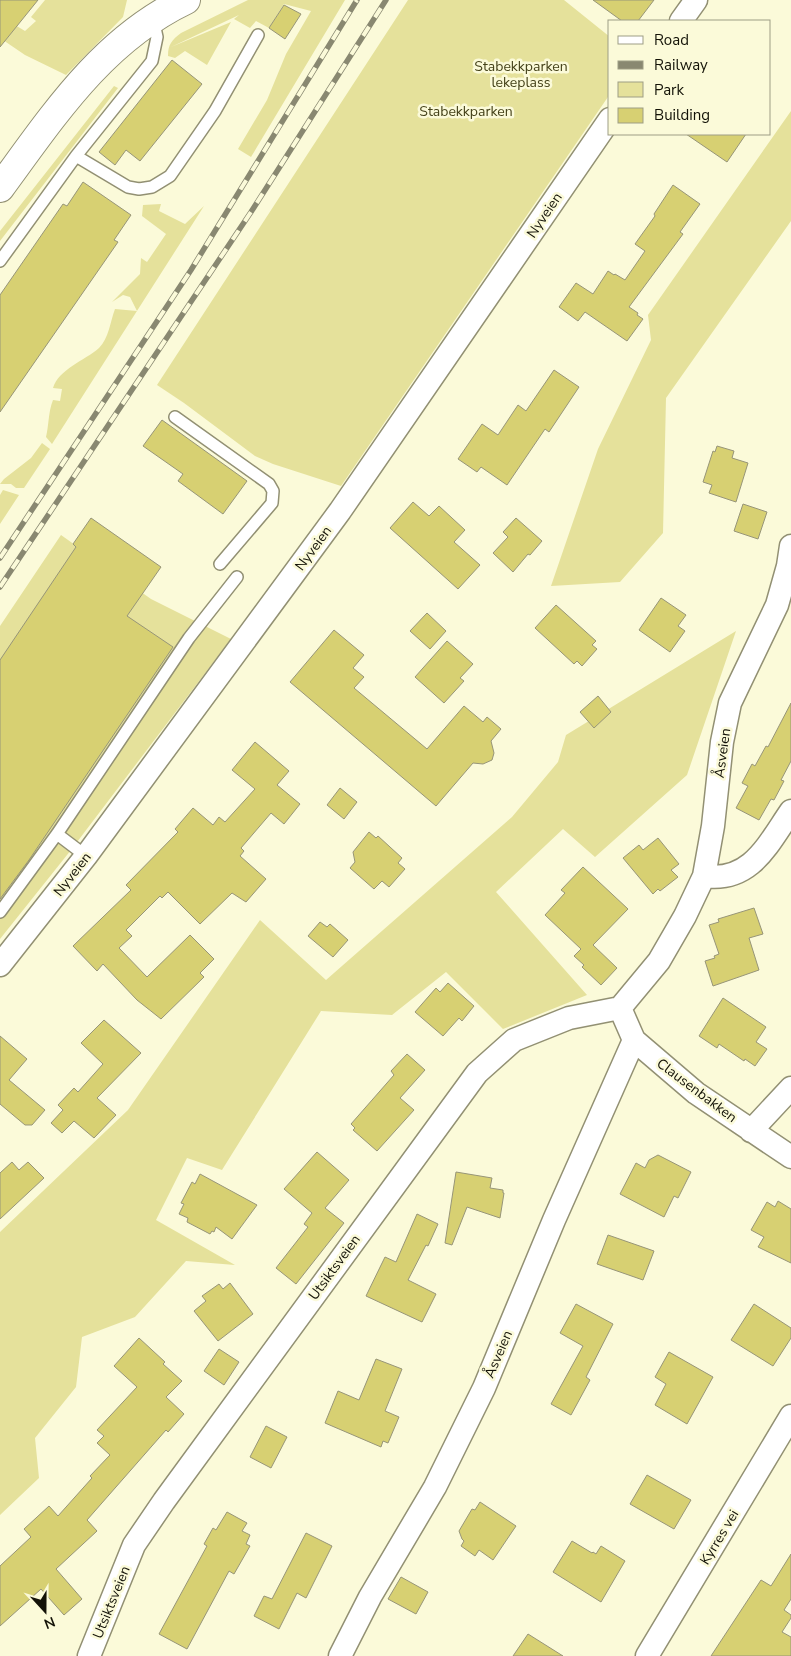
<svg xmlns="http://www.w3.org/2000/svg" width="791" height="1656" font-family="'Nunito Sans',sans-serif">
  <rect width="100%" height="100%" fill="#fbfad9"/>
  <path fill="#e5e19b" d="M 45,0 L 127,0 L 123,17 L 66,75 L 25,55 L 0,38 L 15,25 L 25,31 L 36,21 L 31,17 Z
    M 248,0 L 345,0 L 251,157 L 238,149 L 267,100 L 286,54 L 311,11 L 284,4 L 269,28 L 256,21 L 250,28 L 234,19 L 239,15 L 171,47 L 231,22 L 207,65 L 185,51 L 175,58 L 168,56 C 168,44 172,40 181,33 Z
    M 408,0 L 564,0 L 610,37 L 610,94 L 341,486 L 273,464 L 255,456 L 184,403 L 157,385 Z
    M 114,86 L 118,88 L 0,241 L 0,231 Z
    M 791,111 L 791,221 L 666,398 L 663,533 L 620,582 L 551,586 L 598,449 L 651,340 L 648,315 Z
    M 161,204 L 159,211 L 185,224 L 204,206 L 52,444 L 46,437 C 49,425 48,413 53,400 L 60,401 L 62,389 L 53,388 C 59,369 84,361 99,348 C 109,338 110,322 115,309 L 137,311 L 130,297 L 123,295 L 112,302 L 140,274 L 141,258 L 147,262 L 166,234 L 142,216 L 143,205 Z
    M 42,443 L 50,449 L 24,488 L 16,488 L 11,484 L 0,484 L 4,479 L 31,458 Z
    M 3,490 L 19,495 L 0,524 L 0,495 Z
    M 61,535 L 151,599 L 231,639 L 71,850 L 0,939 L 0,626 Z
    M 736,631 L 687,775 L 595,857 L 563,829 L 496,892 L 587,995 L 503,1029 L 446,972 L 392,1015 L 321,1011 L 222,1170 L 187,1158 L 156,1220 L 235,1265 L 186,1261 L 135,1317 L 82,1337 L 76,1387 L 35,1438 L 39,1478 L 0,1515 L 0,1232 L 128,1110 L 260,920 L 326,980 L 512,817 L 558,762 L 566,735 Z"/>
  <path fill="#d7d072" stroke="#979578" d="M 0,0 L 38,0 L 0,47 Z
    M 593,0 L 654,0 L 638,21 L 622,21 Z
    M 284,5 L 301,14 L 285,39 L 269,28 Z
    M 172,60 L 202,84 L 140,161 L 126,150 L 115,165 L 99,152 Z
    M 686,134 L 746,134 L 727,162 Z
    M 83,182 L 131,215 L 114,240 L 118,242 L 0,412 L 0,295 L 63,204 L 67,206 Z
    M 673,185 L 700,204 L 680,232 L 683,234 L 629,307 L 638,313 L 637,315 L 643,319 L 627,341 L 585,312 L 578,321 L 559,307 L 576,283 L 593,294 L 608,271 L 614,275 L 615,274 L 625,280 L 645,251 L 635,244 L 655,216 L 654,214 Z
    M 554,370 L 579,387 L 549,432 L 545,429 L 507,485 L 481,467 L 477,472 L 458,459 L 482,424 L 498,435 L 518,405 L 526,411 Z
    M 162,420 L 247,481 L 223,514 L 178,481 L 183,474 L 143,446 Z
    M 717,446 L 734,451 L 732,458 L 748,463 L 736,502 L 709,493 L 712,485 L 703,482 L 713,451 L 715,452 Z
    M 413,502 L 429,516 L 439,506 L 465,530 L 454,542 L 480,565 L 458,589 L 390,528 Z
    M 743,504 L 767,512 L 758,539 L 734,531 Z
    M 91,518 L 161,567 L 127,616 L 173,647 L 29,860 L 0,899 L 0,660 L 76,547 L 73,544 Z
    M 516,518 L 542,541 L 530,555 L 528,554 L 513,572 L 493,553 L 508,537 L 503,532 Z
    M 661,598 L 686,615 L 678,626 L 685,631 L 670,652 L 639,630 Z
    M 556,605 L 596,641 L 592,645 L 597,649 L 582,666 L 577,661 L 574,664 L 535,628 Z
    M 427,613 L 446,631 L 430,649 L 410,631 Z
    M 334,630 L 364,655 L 353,668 L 364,677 L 354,688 L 427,749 L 464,706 L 483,722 L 487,717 L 501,729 L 491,741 L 494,753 L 492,760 L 483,764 L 473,763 L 436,806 L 290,682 Z
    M 447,641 L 473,664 L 460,678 L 464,681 L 444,703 L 415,677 Z
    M 598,696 L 611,712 L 594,728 L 580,712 Z
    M 791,703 L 791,761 L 781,780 L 784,781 L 774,800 L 771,799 L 759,820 L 736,808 L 748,786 L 742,783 L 752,764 L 755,766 L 766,746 L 768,747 Z
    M 255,742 L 289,771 L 277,785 L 300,804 L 284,824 L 271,813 L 241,848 L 244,851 L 240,856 L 266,879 L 246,902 L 232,893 L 200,924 L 168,892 L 162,898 L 160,896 L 126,930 L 132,936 L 119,948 L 147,977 L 190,935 L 214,959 L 200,973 L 204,977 L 161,1019 L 137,1000 L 103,964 L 97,971 L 73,946 L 131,890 L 126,885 L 178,832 L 175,829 L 193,808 L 213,825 L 219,817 L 225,822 L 255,789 L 232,770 Z
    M 340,788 L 357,802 L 344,819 L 327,805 Z
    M 369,832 L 376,838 L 378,836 L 402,858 L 398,863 L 405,869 L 389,887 L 382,881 L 374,889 L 350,868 L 355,862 L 353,852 Z
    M 658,838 L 679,864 L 671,870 L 678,877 L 660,891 L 658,889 L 653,894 L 623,858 L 639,845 L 643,850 Z
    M 583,867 L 628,909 L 593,945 L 617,968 L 601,985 L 582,967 L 584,965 L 574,956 L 581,949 L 545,915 L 565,893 L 561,890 Z
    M 754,908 L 763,934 L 749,938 L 759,970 L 713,986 L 705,961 L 715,958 L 714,956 L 719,954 L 709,925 L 719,922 L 718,919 Z
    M 320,922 L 327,927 L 330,924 L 348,940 L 333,957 L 308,936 Z
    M 448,983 L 474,1006 L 462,1021 L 459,1018 L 443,1036 L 415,1012 L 436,988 L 440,992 Z
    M 723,998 L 766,1027 L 756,1042 L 767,1049 L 755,1066 L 745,1059 L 744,1061 L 719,1044 L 717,1048 L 699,1036 Z
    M 104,1020 L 141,1053 L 97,1098 L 116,1115 L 94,1138 L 74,1121 L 62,1133 L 51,1123 L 63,1110 L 58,1105 L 74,1088 L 78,1092 L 103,1064 L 81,1043 Z
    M 0,1036 L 27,1059 L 9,1080 L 45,1110 L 32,1125 L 25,1125 L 0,1104 Z
    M 407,1054 L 425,1070 L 400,1098 L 414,1110 L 377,1151 L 353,1130 L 355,1128 L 351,1124 L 394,1075 L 391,1071 Z
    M 317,1152 L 349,1180 L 325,1208 L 344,1223 L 296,1284 L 276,1268 L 308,1227 L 304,1224 L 312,1213 L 284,1189 Z
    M 658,1155 L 691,1172 L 678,1198 L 674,1196 L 664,1217 L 620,1194 L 636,1163 L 645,1168 L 649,1160 Z
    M 12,1162 L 19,1170 L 28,1162 L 44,1178 L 0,1219 L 0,1173 Z
    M 456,1172 L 492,1178 L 490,1188 L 503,1190 L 503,1193 L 504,1193 L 500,1218 L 467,1207 L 452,1245 L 445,1243 Z
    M 200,1174 L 257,1205 L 232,1239 L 216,1227 L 214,1232 L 212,1231 L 210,1234 L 187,1222 L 188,1218 L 179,1214 L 184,1204 L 181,1203 L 192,1182 L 195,1184 Z
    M 778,1201 L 791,1209 L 791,1263 L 758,1247 L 764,1237 L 751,1230 L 767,1202 L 775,1207 Z
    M 417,1214 L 438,1224 L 428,1246 L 426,1245 L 408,1280 L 436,1294 L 422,1322 L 366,1296 L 385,1257 L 396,1262 Z
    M 608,1235 L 654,1251 L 643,1280 L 597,1264 Z
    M 230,1283 L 253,1314 L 218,1341 L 194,1311 L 206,1301 L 202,1296 L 219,1284 L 223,1289 Z
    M 576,1304 L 613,1324 L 586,1377 L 590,1380 L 571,1415 L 551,1404 L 583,1346 L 560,1333 Z
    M 754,1304 L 791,1328 L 791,1338 L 773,1366 L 731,1340 Z
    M 139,1338 L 165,1362 L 163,1364 L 182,1381 L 166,1397 L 184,1414 L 168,1432 L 166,1430 L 87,1520 L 97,1531 L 56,1569 L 82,1599 L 64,1615 L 41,1589 L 0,1626 L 0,1566 L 31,1537 L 24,1529 L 49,1506 L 58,1516 L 92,1478 L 90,1476 L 110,1455 L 97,1443 L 104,1436 L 97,1430 L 137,1387 L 114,1366 Z
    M 219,1349 L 239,1362 L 224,1385 L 204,1371 Z
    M 669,1352 L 713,1377 L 687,1424 L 655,1405 L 666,1384 L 655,1377 Z
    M 376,1359 L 402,1369 L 385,1411 L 399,1417 L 388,1443 L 383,1441 L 381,1447 L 325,1423 L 338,1391 L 359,1400 Z
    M 266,1426 L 287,1437 L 271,1468 L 250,1457 Z
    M 647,1475 L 691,1500 L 674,1529 L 630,1504 Z
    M 480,1502 L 516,1526 L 493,1560 L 479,1550 L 475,1556 L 461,1546 L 464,1541 L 462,1539 L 459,1531 L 472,1509 L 475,1510 Z
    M 227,1512 L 247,1523 L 242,1531 L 250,1535 L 246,1544 L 250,1546 L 234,1574 L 229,1571 L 187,1649 L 159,1634 L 207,1546 L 204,1544 L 213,1528 L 216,1530 Z
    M 306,1533 L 332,1546 L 306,1598 L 297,1593 L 279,1629 L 254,1616 L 264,1596 L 272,1599 Z
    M 572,1541 L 592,1553 L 593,1552 L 596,1554 L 601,1546 L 625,1561 L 601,1602 L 553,1572 Z
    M 791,1554 L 791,1599 L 784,1610 L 791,1615 L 791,1618 L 782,1632 L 791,1637 L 791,1656 L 711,1656 L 761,1580 L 771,1586 Z
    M 401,1577 L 428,1592 L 416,1614 L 388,1599 Z
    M 528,1634 L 563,1656 L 513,1656 Z"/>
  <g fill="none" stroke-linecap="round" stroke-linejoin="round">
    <defs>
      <path id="service" d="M 76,156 L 128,187 L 139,189 L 152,187 L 170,176 L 215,111 L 258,35
        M 0,261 L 76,156 L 152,61 L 157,37 L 153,19
        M 175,417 L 269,484 L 273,491 L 272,503 L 220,564
        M 57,834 L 86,856
        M 0,912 L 57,834 L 189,638 L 237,577"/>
      <path id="minor" d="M 681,21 L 696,0
        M 704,876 C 751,883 768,844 791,811
        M 0,965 L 86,856 L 340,511 L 610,119
        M 620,1008 L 634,1040 L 696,1093 L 791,1157
        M 751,1131 L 791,1088
        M 89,1656 L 134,1545 L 164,1501 L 477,1073 L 514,1040 L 569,1018 L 620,1008 L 659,961 L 685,916 L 704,876 L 713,826 L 722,742 L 730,703 L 777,605 L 788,566 L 791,546
        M 340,1656 L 370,1597 L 435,1487 L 484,1388 L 554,1220 L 634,1040
        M 647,1656 L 791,1416"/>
      <path id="secondary" d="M 0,188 C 53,116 102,40 186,0"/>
    </defs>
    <use href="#service" stroke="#929073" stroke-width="14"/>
    <use href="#minor" stroke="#929073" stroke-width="25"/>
    <use href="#secondary" stroke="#929073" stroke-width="30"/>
    <use href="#service" stroke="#fff" stroke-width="11"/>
    <use href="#minor" stroke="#fff" stroke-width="22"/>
    <use href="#secondary" stroke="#fff" stroke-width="28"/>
    <defs>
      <path id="rail" d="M 0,558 L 191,270 L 357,0
        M 0,587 L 251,212 L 386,0"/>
    </defs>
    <use href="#rail" stroke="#898871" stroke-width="5.5"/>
    <use href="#rail" stroke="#fbfad9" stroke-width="4" stroke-dasharray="11" stroke-linecap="butt"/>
  </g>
  <g text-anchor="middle" stroke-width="5" stroke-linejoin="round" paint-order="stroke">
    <g font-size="14" fill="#45421a" stroke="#fbfad9">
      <text x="521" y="71">Stabekkparken<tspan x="521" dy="16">lekeplass</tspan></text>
      <text x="466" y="116">Stabekkparken</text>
    </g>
    <g font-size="14" fill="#131207" stroke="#fbfad9">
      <text transform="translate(544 215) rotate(-56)" y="5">Nyveien</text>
      <text transform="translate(313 548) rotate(-54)" y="5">Nyveien</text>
      <text transform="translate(722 753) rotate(-82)" y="5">Åsveien</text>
      <text transform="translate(72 874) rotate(-52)" y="5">Nyveien</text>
      <text transform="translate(697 1090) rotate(37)" y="5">Clausenbakken</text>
      <text transform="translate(334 1267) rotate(-54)" y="5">Utsiktsveien</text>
      <text transform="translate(498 1354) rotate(-67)" y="5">Åsveien</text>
      <text transform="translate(719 1537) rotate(-59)" y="5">Kyrres vei</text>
      <text transform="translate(111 1602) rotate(-68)" y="5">Utsiktsveien</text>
    </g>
  </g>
  <rect x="608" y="20" width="162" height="115" fill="#fbfad9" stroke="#9e9d85"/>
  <rect x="618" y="36" width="25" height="8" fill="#ffffff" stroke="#9e9d85"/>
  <text x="654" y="45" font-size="15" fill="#131207">Road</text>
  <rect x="618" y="61" width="25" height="8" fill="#898871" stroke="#9e9d85"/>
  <text x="654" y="70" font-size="15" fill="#131207">Railway</text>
  <rect x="618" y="82" width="25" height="15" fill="#e5e19b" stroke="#9e9d85"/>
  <text x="654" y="95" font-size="15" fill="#131207">Park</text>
  <rect x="618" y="108" width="25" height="15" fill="#d7d072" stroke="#9e9d85"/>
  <text x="654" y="120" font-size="15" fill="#131207">Building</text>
  <g transform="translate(45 1611) rotate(159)" stroke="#fbfad9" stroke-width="4" paint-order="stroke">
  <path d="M0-4L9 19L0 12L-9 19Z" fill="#131207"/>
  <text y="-8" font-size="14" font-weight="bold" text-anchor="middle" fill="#131207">N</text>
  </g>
</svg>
